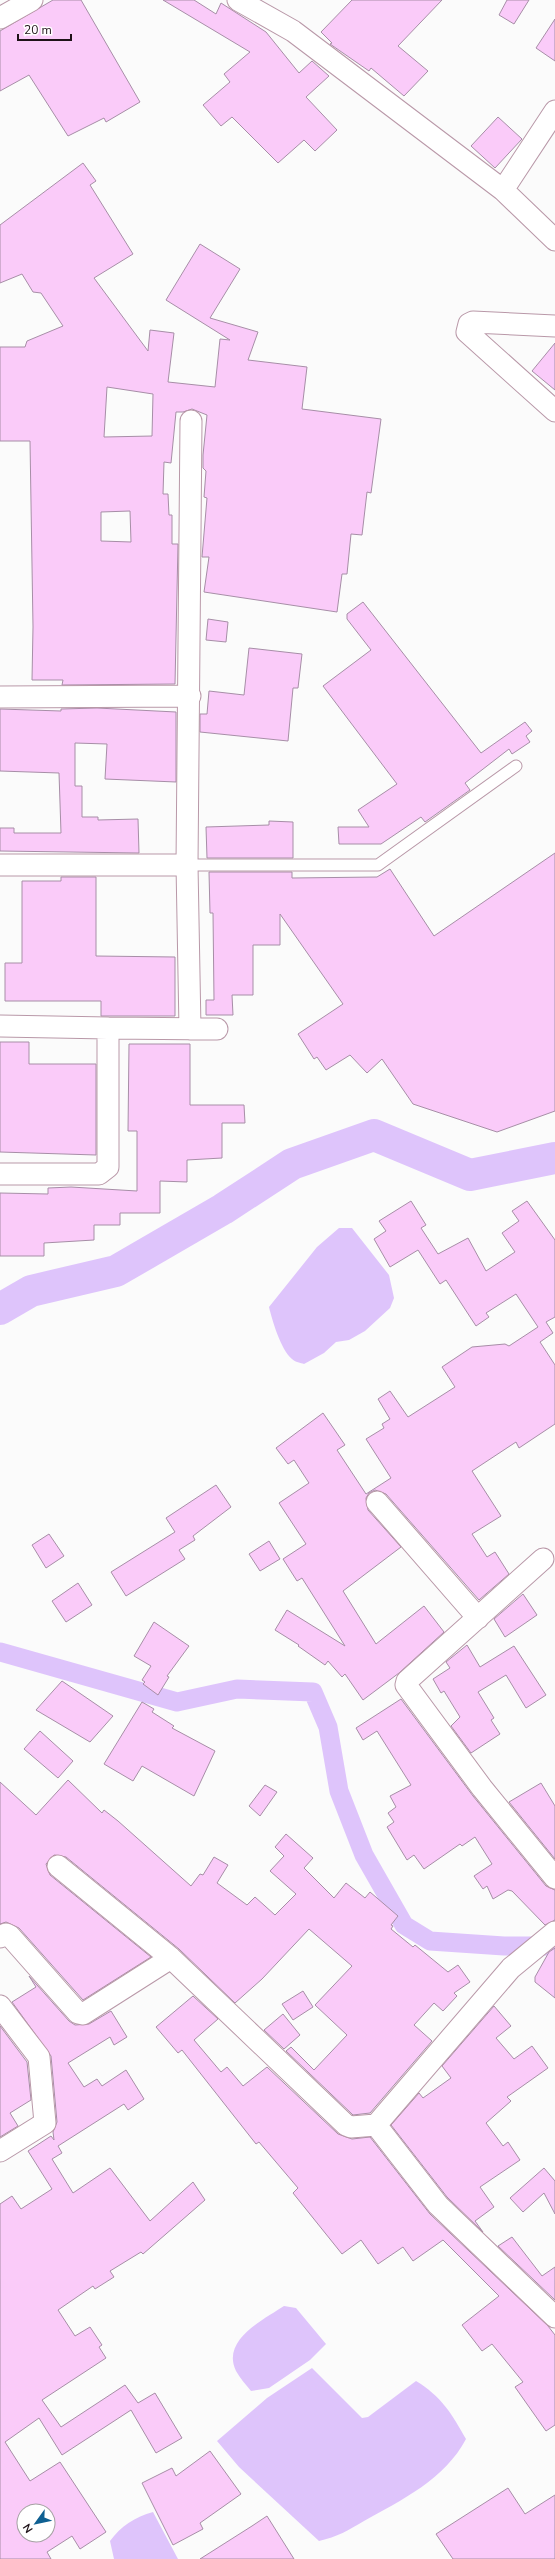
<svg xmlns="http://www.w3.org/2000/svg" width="555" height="2559" font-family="'Nunito Sans',sans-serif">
  <rect width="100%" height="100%" fill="#fbfbfb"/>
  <path fill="#dec4fb" d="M 339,1228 L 352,1228 L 389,1275 L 394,1298 L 390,1308 L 365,1331 L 349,1340 L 336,1342 L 324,1353 L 304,1364 C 301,1363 295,1362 292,1359 C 281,1350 272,1320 269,1307 L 317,1247 Z
    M 284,2306 L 296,2308 L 326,2344 L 310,2360 L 269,2388 L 251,2391 C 246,2385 240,2378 236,2371 C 221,2340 263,2320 284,2306 Z
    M 312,2368 L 362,2418 L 368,2417 L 416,2381 C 441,2396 452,2414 466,2439 C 445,2479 402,2500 364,2521 C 349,2530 337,2537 319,2541 L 239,2467 L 217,2441 L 267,2398 Z
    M 153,2512 L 178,2559 L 114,2559 L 110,2541 C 121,2526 135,2517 153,2512 Z"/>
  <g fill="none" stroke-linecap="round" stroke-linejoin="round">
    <path stroke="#dec4fb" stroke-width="19" d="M 0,1652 L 177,1702 L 237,1689 L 313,1692 L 328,1727 L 339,1791 L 364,1855 L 404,1925 L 430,1941 L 504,1946 L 546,1946"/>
    <path stroke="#dec4fb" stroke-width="32" d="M 0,1309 L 31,1291 L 116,1271 L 223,1209 L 292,1164 L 374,1135 L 470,1175 L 555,1158"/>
  </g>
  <path fill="#facbf9" stroke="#a78ea7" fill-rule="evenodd" d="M 53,0 L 81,0 L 140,102 L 106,122 L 104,118 L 68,136 L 29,75 L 0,91 L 0,31 Z
    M 163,0 L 194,0 L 216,14 L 221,3 L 266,32 L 299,73 L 312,61 L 329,76 L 306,97 L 337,130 L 315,151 L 304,140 L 278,163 L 232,117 L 221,126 L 203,105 L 230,82 L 224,74 L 250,52 Z
    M 352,0 L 442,0 L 398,46 L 428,71 L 404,96 L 371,68 L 369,71 L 330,44 L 332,43 L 321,32 Z
    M 507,0 L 529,0 L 514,24 L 499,15 Z
    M 555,19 L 555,61 L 536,48 Z
    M 498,117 L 522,139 L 495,168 L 471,146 Z
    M 83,163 L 96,181 L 90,185 L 133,254 L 94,278 L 148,351 L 150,330 L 174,333 L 168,382 L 215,387 L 220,339 L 230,340 L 166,300 L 200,244 L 240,269 L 210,318 L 258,332 L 248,360 L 307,367 L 302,409 L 381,419 L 371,493 L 367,492 L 362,535 L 351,534 L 347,574 L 342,574 L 337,612 L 204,592 L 209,557 L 202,557 L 207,498 L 204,497 L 206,471 L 203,468 L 203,455 L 207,415 L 192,409 L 183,412 L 176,412 L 171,463 L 164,462 L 163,494 L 168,494 L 169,515 L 172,515 L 172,544 L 178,544 L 175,684 L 62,685 L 63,680 L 32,680 L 33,627 L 30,441 L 0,441 L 0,347 L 25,347 L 27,341 L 63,326 L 41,293 L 33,292 L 22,274 L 0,283 L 0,225 ZM 107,387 L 153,394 L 152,436 L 104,437 ZM 130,511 L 131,542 L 101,541 L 101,512 Z
    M 555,343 L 555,390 L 532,371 Z
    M 363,602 L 481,753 L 525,722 L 532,731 L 526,736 L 530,742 L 512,754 L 509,749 L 465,783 L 470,790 L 425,822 L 421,817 L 381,844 L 339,844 L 338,827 L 369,827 L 358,810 L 397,784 L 323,686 L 371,650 L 347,619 L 347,614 Z
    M 208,619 L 228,622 L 226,642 L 206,640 Z
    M 249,648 L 302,654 L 298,688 L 293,688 L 288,741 L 200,732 L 200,714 L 207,714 L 209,691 L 244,695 Z
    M 97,708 L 176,712 L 176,782 L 105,779 L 107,744 L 75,743 L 75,786 L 82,786 L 82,817 L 98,817 L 98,820 L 138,819 L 139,853 L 0,851 L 0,828 L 14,828 L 14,833 L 61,833 L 59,773 L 0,771 L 0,709 L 61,711 L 61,709 Z
    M 269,821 L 293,822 L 293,858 L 207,858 L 206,827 L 269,825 Z
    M 555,853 L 555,1111 L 497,1132 L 413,1104 L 382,1059 L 367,1073 L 350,1055 L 326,1070 L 317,1057 L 314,1059 L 298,1034 L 343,1004 L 280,914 L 280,945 L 253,945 L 253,995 L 232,995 L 233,1015 L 206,1015 L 206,1000 L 214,1000 L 213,913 L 210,913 L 209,872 L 292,872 L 292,878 L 377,877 L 390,869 L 434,936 Z
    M 61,877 L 96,877 L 96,956 L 175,957 L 175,1016 L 101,1016 L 101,1001 L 5,1001 L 5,963 L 22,963 L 22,881 L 61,881 Z
    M 0,1042 L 29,1042 L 29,1064 L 96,1064 L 96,1155 L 0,1152 Z
    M 129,1044 L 190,1044 L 190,1105 L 244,1105 L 245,1123 L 222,1123 L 222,1158 L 187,1160 L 187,1182 L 160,1181 L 160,1213 L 120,1213 L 120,1225 L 94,1225 L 94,1240 L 44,1243 L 44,1256 L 0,1256 L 0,1193 L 48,1194 L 48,1188 L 71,1187 L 137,1191 L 137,1131 L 128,1131 Z
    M 411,1201 L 426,1225 L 421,1228 L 438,1254 L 468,1238 L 486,1271 L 515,1252 L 502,1233 L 519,1221 L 512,1211 L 527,1201 L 555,1240 L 555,1317 L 546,1322 L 553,1333 L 540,1342 L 555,1365 L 555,1424 L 519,1448 L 516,1442 L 472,1471 L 501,1516 L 472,1534 L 487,1557 L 495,1552 L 509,1574 L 479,1600 L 386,1494 L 375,1490 L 369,1493 L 366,1498 L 368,1510 L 401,1547 L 343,1591 L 376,1644 L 424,1606 L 444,1632 L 399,1673 L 363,1700 L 345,1674 L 342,1677 L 328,1661 L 325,1665 L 298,1646 L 299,1645 L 275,1630 L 287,1610 L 345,1646 L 302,1578 L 297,1581 L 283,1559 L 306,1544 L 279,1503 L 309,1483 L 294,1460 L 288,1464 L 276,1448 L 323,1413 L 345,1445 L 337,1450 L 366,1494 L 391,1478 L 366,1439 L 384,1428 L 382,1424 L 390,1419 L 378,1399 L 390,1391 L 408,1417 L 455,1387 L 442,1367 L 472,1347 L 505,1344 L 509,1346 L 538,1327 L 516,1294 L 486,1313 L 489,1317 L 476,1326 L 446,1280 L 440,1284 L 418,1250 L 390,1267 L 374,1239 L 386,1231 L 379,1221 Z
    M 216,1485 L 231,1507 L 193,1536 L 195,1540 L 179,1550 L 185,1559 L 126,1596 L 111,1572 L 175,1532 L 166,1518 Z
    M 49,1534 L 64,1556 L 46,1568 L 32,1545 Z
    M 269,1541 L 280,1559 L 260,1571 L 249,1554 Z
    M 78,1583 L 92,1605 L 66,1622 L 52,1601 Z
    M 523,1594 L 537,1615 L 505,1637 L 494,1619 Z
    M 154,1622 L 189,1646 L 167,1676 L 169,1677 L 158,1695 L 143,1684 L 145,1682 L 142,1680 L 151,1666 L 134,1656 Z
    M 467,1645 L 480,1667 L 514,1646 L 546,1695 L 526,1708 L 506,1675 L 478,1692 L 494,1718 L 491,1720 L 500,1734 L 471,1753 L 451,1726 L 460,1717 L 444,1691 L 441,1693 L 433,1679 L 450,1668 L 446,1662 Z
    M 62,1681 L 113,1716 L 90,1742 L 36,1710 Z
    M 401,1699 L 473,1796 L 546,1886 L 555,1890 L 555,1920 L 545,1925 L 512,1891 L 508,1890 L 493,1899 L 487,1886 L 483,1889 L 474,1876 L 492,1864 L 475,1837 L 462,1846 L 460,1844 L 424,1869 L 414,1855 L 407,1860 L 387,1827 L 394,1822 L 388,1813 L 396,1807 L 390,1796 L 411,1785 L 377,1731 L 363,1740 L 356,1728 Z
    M 142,1702 L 154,1709 L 152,1712 L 174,1726 L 172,1728 L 215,1751 L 194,1796 L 142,1766 L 133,1781 L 104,1764 Z
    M 40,1731 L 73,1761 L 58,1778 L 24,1749 Z
    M 68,1780 L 102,1813 L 104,1810 L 118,1821 L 191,1886 L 200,1874 L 203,1875 L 214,1857 L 228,1865 L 217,1883 L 247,1905 L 255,1897 L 275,1915 L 296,1894 L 270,1871 L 284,1856 L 275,1847 L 286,1834 L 313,1858 L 304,1868 L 334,1898 L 346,1883 L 365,1898 L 370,1892 L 398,1916 L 391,1925 L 393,1926 L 391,1929 L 413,1947 L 415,1945 L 448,1972 L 458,1965 L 470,1982 L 454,1993 L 457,1996 L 443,2011 L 434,2003 L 414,2025 L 432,2041 L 370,2113 L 353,2115 L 286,2051 L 291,2047 L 314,2070 L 347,2035 L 315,2005 L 352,1966 L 309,1929 L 262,1979 L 235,2003 L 179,1949 L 66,1857 L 54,1855 L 46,1864 L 50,1875 L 151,1957 L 83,2000 L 19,1928 L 6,1922 L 0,1924 L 0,1782 L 36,1815 Z
    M 541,1783 L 555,1806 L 555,1859 L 509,1802 Z
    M 265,1785 L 277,1792 L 260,1816 L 249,1806 Z
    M 555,1948 L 555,1998 L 535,1982 L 535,1977 L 549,1952 Z
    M 29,1976 L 69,2021 L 75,2025 L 89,2024 L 111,2011 L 127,2037 L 114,2045 L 110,2037 L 68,2063 L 84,2087 L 97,2079 L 102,2086 L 126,2070 L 144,2099 L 128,2110 L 124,2104 L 58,2146 L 62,2153 L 52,2159 L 73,2193 L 110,2168 L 150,2221 L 193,2182 L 205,2200 L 143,2254 L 141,2252 L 110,2271 L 114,2277 L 95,2289 L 93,2286 L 58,2310 L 75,2336 L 90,2327 L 102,2345 L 99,2347 L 106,2358 L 42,2400 L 61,2427 L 125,2385 L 138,2403 L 155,2393 L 182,2438 L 156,2453 L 131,2410 L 62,2455 L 39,2418 L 5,2442 L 30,2481 L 60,2462 L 106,2532 L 80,2549 L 72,2536 L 47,2552 L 51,2559 L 0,2559 L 0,2204 L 12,2196 L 21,2209 L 52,2189 L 28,2151 L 51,2136 L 54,2140 L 53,2132 L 57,2122 L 51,2056 L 12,2002 L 36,1987 ZM 24,2511 L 48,2511 L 48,2535 L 24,2535 Z
    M 303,1991 L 313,2007 L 293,2020 L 282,2004 Z
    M 193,1996 L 218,2019 L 194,2040 L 221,2072 L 227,2067 L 243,2086 L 267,2067 L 338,2134 L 352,2139 L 370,2137 L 430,2214 L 548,2326 L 555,2335 L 555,2425 L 546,2431 L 515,2387 L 523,2382 L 492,2344 L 482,2351 L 462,2325 L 499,2296 L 443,2240 L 413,2261 L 403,2247 L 378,2264 L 361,2240 L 342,2254 L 293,2193 L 298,2188 L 259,2142 L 256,2144 L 182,2050 L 178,2053 L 156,2027 Z
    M 494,2006 L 511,2026 L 496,2038 L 514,2059 L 532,2046 L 548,2068 L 507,2097 L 511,2101 L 486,2123 L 503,2146 L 508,2142 L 520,2160 L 480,2187 L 494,2207 L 475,2221 L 483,2232 L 447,2197 L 391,2125 L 419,2093 L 423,2098 L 451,2078 L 442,2066 Z
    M 283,2014 L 300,2035 L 284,2049 L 264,2030 Z
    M 0,2026 L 27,2062 L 31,2100 L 10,2113 L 18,2126 L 0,2137 Z
    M 544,2168 L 555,2181 L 555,2214 L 544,2193 L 523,2212 L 510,2198 Z
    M 512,2237 L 542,2276 L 555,2267 L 555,2300 L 498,2246 Z
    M 210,2451 L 241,2494 L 200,2523 L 203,2529 L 173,2545 L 142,2483 L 172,2468 L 176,2476 Z
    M 508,2488 L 525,2514 L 555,2495 L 555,2559 L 453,2559 L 436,2534 Z
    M 267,2516 L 294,2559 L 200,2559 L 252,2526 Z"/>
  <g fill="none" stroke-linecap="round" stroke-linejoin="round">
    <defs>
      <path id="service" d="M 187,865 L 378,865 L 516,766"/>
      <path id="minor" d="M 238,0 L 293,31 L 503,190 L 555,240
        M 0,18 L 32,0
        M 503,190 L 555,111
        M 555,326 L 473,322 L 469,324 L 467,332 L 555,411
        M 0,697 L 190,696
        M 0,865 L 187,865
        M 0,1026 L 108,1028 L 108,1167 L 99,1174 L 0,1174
        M 108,1028 L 217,1029
        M 190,1029 L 187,865 L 191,421
        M 377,1502 L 478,1618
        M 543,1559 L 407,1681 L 406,1685 L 482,1788 L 555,1878
        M 58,1866 L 171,1958 L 346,2125 L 351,2127 L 376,2125 L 511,1968 L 555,1932
        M 0,1937 L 6,1934 L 10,1936 L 78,2013 L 83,2014 L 171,1958
        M 0,2006 L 39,2057 L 45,2123 L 0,2151
        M 376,2125 L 438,2205 L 555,2317"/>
    </defs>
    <use href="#service" stroke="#b998a8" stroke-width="13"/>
    <use href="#minor" stroke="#b998a8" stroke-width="23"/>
    <use href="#service" stroke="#fff" stroke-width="11"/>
    <use href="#minor" stroke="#fff" stroke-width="21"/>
  </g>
  <g transform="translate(36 2523) rotate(237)"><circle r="19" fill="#ffffff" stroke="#a5a0a3"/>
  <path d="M0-3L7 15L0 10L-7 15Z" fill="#0f6092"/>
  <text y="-6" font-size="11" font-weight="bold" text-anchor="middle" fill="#1e1218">N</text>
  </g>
  <path d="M18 34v6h53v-6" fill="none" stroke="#1e1218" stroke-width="2"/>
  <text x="24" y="34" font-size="12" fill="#1e1218" stroke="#ffffff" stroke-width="3" paint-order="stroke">20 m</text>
</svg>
